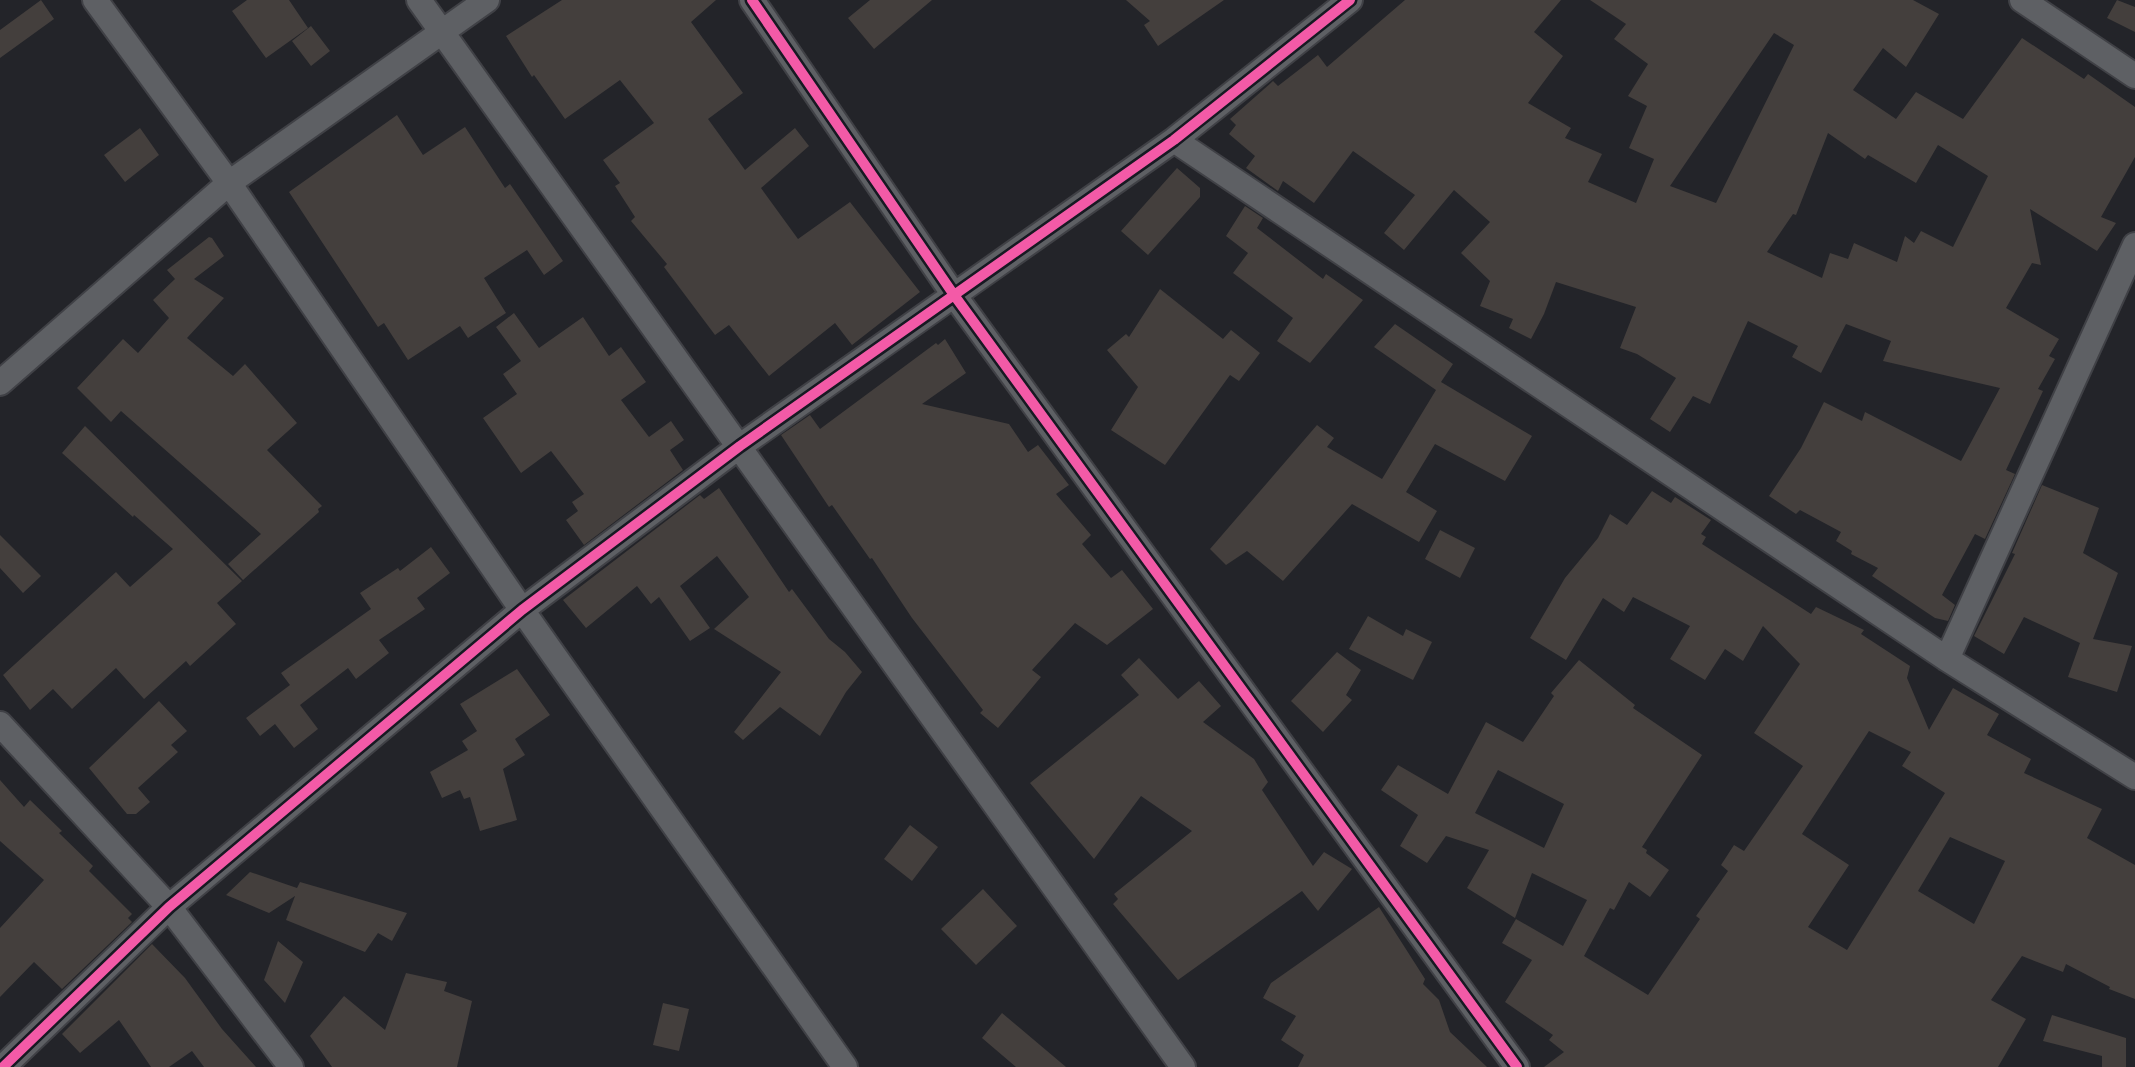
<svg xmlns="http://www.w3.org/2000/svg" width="2135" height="1067" font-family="Helvetica,sans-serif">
  <rect width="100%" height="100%" fill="#232429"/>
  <path fill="#443f3d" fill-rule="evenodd" d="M 41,0 L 54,19 L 0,58 L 0,30 Z
    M 247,0 L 289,0 L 308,28 L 266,58 L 232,11 Z
    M 562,0 L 716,0 L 691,22 L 743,93 L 708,119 L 745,170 L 795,128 L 809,146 L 761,188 L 798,239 L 850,202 L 920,292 L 852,345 L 835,323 L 769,376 L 729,325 L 715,335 L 664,267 L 667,264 L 631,221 L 635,217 L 615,186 L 620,183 L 603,160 L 654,123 L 620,80 L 565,119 L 534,75 L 532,77 L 506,36 Z
    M 870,0 L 932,0 L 874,49 L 848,18 Z
    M 1126,0 L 1224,0 L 1158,46 L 1144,25 L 1150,21 Z
    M 1405,0 L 1561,0 L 1534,32 L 1563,56 L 1528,103 L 1571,128 L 1565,138 L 1602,154 L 1588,182 L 1636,203 L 1654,159 L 1629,148 L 1647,106 L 1628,96 L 1648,64 L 1614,39 L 1626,24 L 1590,0 L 1913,0 L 1939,14 L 1906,67 L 1883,48 L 1853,90 L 1896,119 L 1916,92 L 1963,119 L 2022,38 L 2084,79 L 2088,74 L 2135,107 L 2135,157 L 2101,217 L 2116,223 L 2097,251 L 2030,209 L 2041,265 L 2032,263 L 2006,308 L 2059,339 L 2049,356 L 2055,359 L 2038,389 L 2043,391 L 2006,470 L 2015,474 L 1985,539 L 1975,534 L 1942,595 L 1955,605 L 1948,621 L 1935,618 L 1872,576 L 1878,568 L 1851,554 L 1852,551 L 1836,541 L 1841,532 L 1800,510 L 1796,514 L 1769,496 L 1801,448 L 1824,402 L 1862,421 L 1865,412 L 1961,461 L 2000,388 L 1883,361 L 1891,341 L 1846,324 L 1821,373 L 1792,357 L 1798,346 L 1748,321 L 1710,404 L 1693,396 L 1670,432 L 1650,419 L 1676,378 L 1637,354 L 1620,348 L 1636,307 L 1556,282 L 1544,314 L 1531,339 L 1509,328 L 1513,319 L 1480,306 L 1490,281 L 1461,253 L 1490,222 L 1454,190 L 1404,250 L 1384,233 L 1415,195 L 1353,151 L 1314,203 L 1283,181 L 1278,191 L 1246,168 L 1255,156 L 1229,134 L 1236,125 L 1230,119 L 1273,81 L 1278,86 L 1318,55 L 1327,67 ZM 1774,33 L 1794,45 L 1716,203 L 1670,186 ZM 1828,133 L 1865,159 L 1868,155 L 1916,183 L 1938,145 L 1988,176 L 1953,247 L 1921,231 L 1914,243 L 1905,236 L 1897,262 L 1854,243 L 1848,259 L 1830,253 L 1822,278 L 1767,252 L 1793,214 L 1796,215 Z
    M 2117,0 L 2135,7 L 2135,32 L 2107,18 Z
    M 311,26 L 330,51 L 311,66 L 292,41 Z
    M 397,115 L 423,155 L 465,127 L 505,188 L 510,184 L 563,261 L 544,275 L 527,250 L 484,278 L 506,313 L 468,338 L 460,326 L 408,360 L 384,323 L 378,327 L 289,192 Z
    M 140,128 L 159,155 L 125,182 L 104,155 Z
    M 1177,168 L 1200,188 L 1200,197 L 1148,255 L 1121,231 Z
    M 1245,206 L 1263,218 L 1257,228 L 1323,279 L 1326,274 L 1363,300 L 1310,363 L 1277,341 L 1293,318 L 1233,273 L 1248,253 L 1226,236 Z
    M 209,237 L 212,238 L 224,256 L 194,279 L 224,298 L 187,338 L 233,376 L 245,364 L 297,423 L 267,450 L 322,506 L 318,509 L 319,512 L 243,580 L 228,564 L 261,534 L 121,411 L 111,422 L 77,388 L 123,339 L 138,353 L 169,318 L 153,300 L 175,279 L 167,270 Z
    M 1160,289 L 1223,339 L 1231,330 L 1260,353 L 1239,381 L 1230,375 L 1165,465 L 1111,430 L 1138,387 L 1107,350 L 1126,334 L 1129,337 Z
    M 514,313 L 539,348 L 583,317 L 609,356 L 621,347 L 646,382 L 621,400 L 649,437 L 671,421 L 684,440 L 670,450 L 683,470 L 584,545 L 566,520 L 578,511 L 572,502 L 584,494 L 551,451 L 521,473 L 483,418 L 517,394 L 503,374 L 521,361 L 496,327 Z
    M 1395,324 L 1453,364 L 1441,382 L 1532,436 L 1505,481 L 1435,444 L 1406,492 L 1437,511 L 1419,542 L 1352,504 L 1283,581 L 1247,551 L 1226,565 L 1210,549 L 1317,425 L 1334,438 L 1327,447 L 1382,479 L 1436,390 L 1374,347 Z
    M 945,339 L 966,373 L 922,404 L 1009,424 L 1028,452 L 1038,445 L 1069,485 L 1056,494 L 1091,535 L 1082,544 L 1111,578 L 1122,570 L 1153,609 L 1107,645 L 1075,623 L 1032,670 L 1041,677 L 998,728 L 980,713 L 983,710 L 912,618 L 872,558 L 870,559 L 832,505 L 829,507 L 781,435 L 810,415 L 820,429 L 936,343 L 938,345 Z
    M 85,426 L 242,581 L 217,603 L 236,624 L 190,666 L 186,661 L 144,699 L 116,668 L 72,709 L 53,689 L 30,710 L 3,675 L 116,572 L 130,587 L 173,549 L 134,515 L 133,517 L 62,453 Z
    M 2042,485 L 2099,508 L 2083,553 L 2118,573 L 2093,639 L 2132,646 L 2117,692 L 2068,677 L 2080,643 L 2024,617 L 2004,654 L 1974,636 L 2015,554 L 2012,553 Z
    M 719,488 L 789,592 L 792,589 L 829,639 L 845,652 L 862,672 L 846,692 L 820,736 L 780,707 L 743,740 L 734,732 L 781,672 L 714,629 L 749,597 L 717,556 L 680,586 L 710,628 L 690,641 L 659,597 L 651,604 L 637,586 L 586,628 L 563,600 L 700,495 L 704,499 Z
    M 1652,491 L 1671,503 L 1675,497 L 1711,520 L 1701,534 L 1706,537 L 1702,544 L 1811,614 L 1816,607 L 1864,630 L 1861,634 L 1910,666 L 1907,678 L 1929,730 L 1953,688 L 1999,714 L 1987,735 L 2031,759 L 2024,773 L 2102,809 L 2087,838 L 2135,865 L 2135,999 L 2109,989 L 2110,987 L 2066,964 L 2063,972 L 2022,956 L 1991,1000 L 2026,1019 L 1998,1067 L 1544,1067 L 1564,1052 L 1549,1040 L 1553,1035 L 1505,1002 L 1532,960 L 1502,943 L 1516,919 L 1563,946 L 1587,900 L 1532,873 L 1515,918 L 1467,888 L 1489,850 L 1446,836 L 1427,863 L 1400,846 L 1418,815 L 1381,790 L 1398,765 L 1448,794 L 1486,722 L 1523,742 L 1554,696 L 1551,693 L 1579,660 L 1635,705 L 1633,708 L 1702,755 L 1642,847 L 1647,850 L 1646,853 L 1669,870 L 1650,897 L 1629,882 L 1614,910 L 1610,908 L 1584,956 L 1648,995 L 1700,919 L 1696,916 L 1728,871 L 1721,865 L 1734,845 L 1744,851 L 1803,766 L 1754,733 L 1800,664 L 1763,626 L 1743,661 L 1725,649 L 1705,680 L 1670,659 L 1690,626 L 1633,597 L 1624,612 L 1603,598 L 1566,660 L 1530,638 L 1565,578 L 1598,538 L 1610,514 L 1627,525 ZM 1869,731 L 1911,752 L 1902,766 L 1945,793 L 1847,950 L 1808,927 L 1849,865 L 1802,834 ZM 1498,770 L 1564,804 L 1544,848 L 1475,813 ZM 1950,837 L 2005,861 L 1974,924 L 1918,891 Z
    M 1440,530 L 1475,548 L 1460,578 L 1425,559 Z
    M 0,535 L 41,576 L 23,593 L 0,568 Z
    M 431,547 L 450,573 L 417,598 L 425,609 L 379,640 L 389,653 L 356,679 L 348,668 L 300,705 L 318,729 L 294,748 L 275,724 L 260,736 L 246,718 L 290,685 L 281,673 L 371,609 L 360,593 L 398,568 L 400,571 Z
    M 1368,616 L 1403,636 L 1406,629 L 1432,642 L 1413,680 L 1349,649 Z
    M 1337,652 L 1361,670 L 1346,695 L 1352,700 L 1323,732 L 1291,701 Z
    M 1139,658 L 1178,699 L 1199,681 L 1221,706 L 1203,722 L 1254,759 L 1268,782 L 1262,790 L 1313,866 L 1324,852 L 1352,869 L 1318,911 L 1302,891 L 1178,980 L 1113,904 L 1118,899 L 1114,894 L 1192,831 L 1141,796 L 1094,859 L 1030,783 L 1139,695 L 1121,675 Z
    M 517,669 L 550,715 L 515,739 L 525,755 L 503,769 L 517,820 L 480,831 L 470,797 L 464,799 L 460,790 L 442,798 L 430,772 L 468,750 L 462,741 L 477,731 L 460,704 Z
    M 159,701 L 187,731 L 171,745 L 178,752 L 138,788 L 150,802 L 136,814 L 127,814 L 89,768 Z
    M 0,780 L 24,807 L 30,800 L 62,831 L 59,833 L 93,866 L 89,871 L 132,914 L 128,918 L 132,922 L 62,989 L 34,962 L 0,997 L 0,928 L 44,880 L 0,841 Z
    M 910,825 L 938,847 L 912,881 L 884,859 Z
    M 250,872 L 297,888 L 300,882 L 407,913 L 392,941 L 378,933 L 365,952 L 286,920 L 295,896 L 269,913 L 226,895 Z
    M 983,889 L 1017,926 L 976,965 L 941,929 Z
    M 1379,907 L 1425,979 L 1423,984 L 1439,1000 L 1450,1032 L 1487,1067 L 1298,1067 L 1304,1055 L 1281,1040 L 1296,1016 L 1263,998 L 1271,983 Z
    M 278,941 L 303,962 L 285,1003 L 264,980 Z
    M 152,944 L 185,978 L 222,1029 L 256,1067 L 204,1067 L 192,1051 L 169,1067 L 151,1067 L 119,1020 L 80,1053 L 62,1034 Z
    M 406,973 L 447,982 L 444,991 L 472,1001 L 457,1067 L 332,1067 L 310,1036 L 344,996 L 385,1030 Z
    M 663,1003 L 689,1009 L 679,1051 L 653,1045 Z
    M 1002,1013 L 1066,1067 L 1016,1067 L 982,1038 Z
    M 2052,1015 L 2126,1038 L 2126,1067 L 2102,1067 L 2102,1056 L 2043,1041 Z"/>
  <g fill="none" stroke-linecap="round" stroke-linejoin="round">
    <defs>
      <path id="minor" d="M 95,0 L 229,183 L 522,610 L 845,1067
        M 419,0 L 1183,1067
        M 752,0 L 954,295 L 1517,1067
        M 2022,0 L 2135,76
        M 1174,140 L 1947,659 L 2135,777
        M 0,383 L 229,183 L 487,0
        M 1947,659 L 2135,245
        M 0,724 L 169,907 L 291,1067
        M 3,1067 L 169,907 L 522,610 L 740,446 L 1174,140 L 1350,0"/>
    </defs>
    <use href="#minor" stroke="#404146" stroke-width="28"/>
    <use href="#minor" stroke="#5e6064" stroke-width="24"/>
    <defs>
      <path id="cycleway" d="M 752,0 L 954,295 L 1517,1067
        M 3,1067 L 169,907 L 522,610 L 740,446 L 1174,140 L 1350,0"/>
    </defs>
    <use href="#cycleway" stroke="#171922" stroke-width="15"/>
    <use href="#cycleway" stroke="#f35aa7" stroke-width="10"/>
  </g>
</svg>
